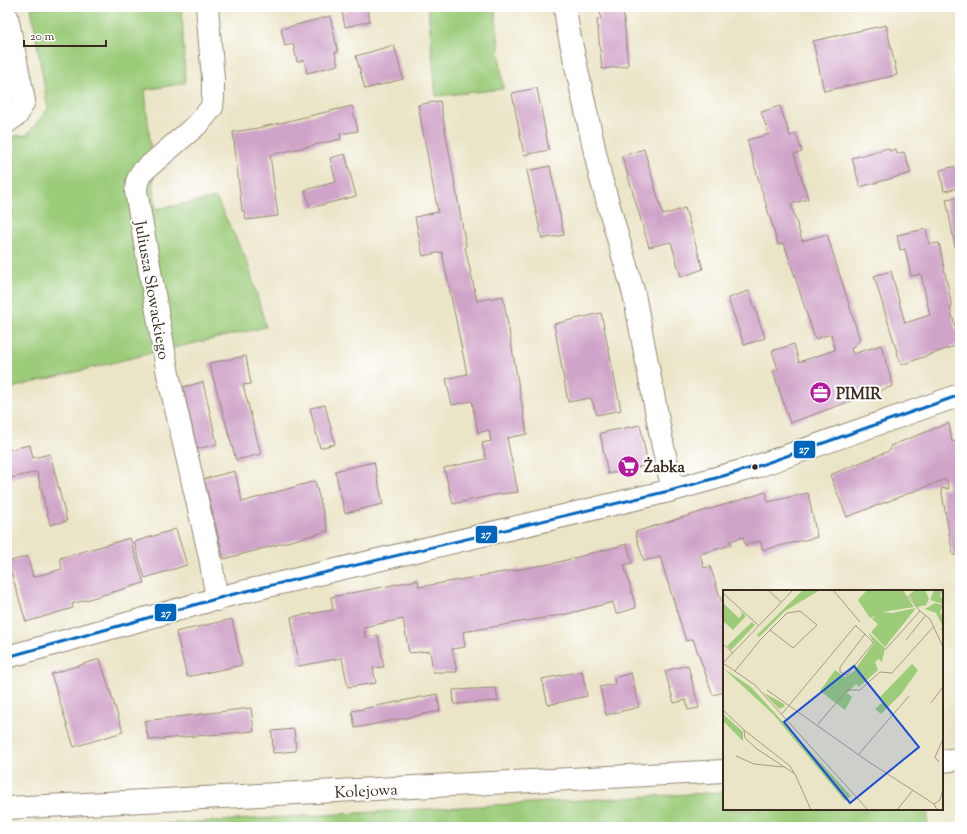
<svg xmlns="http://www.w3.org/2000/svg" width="967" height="834" font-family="'Sorts Mill Goudy',serif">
  <rect width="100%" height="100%" fill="#fff"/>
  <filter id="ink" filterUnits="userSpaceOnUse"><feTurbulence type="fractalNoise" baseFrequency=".025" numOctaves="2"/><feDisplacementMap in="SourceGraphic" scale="8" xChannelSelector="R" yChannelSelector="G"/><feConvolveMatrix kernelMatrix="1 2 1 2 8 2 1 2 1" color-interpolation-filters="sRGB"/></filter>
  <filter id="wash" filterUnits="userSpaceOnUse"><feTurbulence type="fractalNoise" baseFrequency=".012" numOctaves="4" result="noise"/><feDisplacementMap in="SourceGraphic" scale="16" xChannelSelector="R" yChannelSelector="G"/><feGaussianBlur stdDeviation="0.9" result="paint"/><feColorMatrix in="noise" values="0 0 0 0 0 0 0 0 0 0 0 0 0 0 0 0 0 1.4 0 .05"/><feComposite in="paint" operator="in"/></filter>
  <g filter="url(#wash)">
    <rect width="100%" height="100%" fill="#ebe5c8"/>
    <path fill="#9ccc7a" stroke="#6c7b4c" d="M 31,7 L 182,7 L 185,83 L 145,90 L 156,209 L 216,198 L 247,261 L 266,327 L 164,350 L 7,389 L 7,137 L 27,135 L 48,109 Z
      M 428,7 L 495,7 L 503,89 L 436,96 Z
      M 724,792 L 724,809 L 928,809 L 927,827 L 111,827 Z"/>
    <g id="blocks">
      <path fill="#d0a4c9" d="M 367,7 L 370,21 L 345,27 L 342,12 Z
        M 600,7 L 623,7 L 628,66 L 602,69 L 597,20 L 601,19 Z
        M 330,16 L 338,52 L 335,52 L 338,65 L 307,73 L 304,60 L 297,62 L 293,44 L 285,46 L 281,29 Z
        M 886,25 L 897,75 L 824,91 L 813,41 Z
        M 394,45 L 403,79 L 365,89 L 356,56 Z
        M 537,88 L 549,150 L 524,155 L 512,93 Z
        M 440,101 L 466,246 L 465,247 L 477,301 L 503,296 L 527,434 L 507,438 L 518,492 L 494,495 L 453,504 L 444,468 L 486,459 L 482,443 L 491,441 L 489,430 L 478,433 L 472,401 L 452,405 L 446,379 L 467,374 L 442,252 L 423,256 L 415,217 L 438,212 L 418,105 Z
        M 352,106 L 358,131 L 340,134 L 341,139 L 270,155 L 278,216 L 246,220 L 244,211 L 242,211 L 233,132 L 258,128 Z
        M 780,106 L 790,136 L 796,134 L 802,152 L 794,154 L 808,199 L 791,204 L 802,241 L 827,234 L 860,340 L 851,349 L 853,354 L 881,345 L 893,386 L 790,423 L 773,371 L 778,369 L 772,351 L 794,344 L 799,362 L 835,350 L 831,334 L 815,339 L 784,243 L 778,245 L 747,140 L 769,134 L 761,112 Z
        M 888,148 L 889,151 L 896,149 L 897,154 L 904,152 L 911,173 L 860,187 L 852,158 Z
        M 644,149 L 663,215 L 685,208 L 703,269 L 681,277 L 671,242 L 649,247 L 622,156 Z
        M 345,154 L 356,196 L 310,208 L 305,190 L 336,182 L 330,158 Z
        M 550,166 L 564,235 L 542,239 L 527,171 Z
        M 957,166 L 960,188 L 944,191 L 940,170 Z
        M 960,197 L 960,267 L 959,267 L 946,199 Z
        M 926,229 L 929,244 L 939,243 L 952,307 L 950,308 L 960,344 L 901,365 L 874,276 L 891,271 L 905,323 L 930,315 L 921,274 L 911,276 L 905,249 L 900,250 L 897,235 Z
        M 749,291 L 765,338 L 744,345 L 728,298 Z
        M 601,313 L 621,410 L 597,415 L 591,398 L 568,402 L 554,324 Z
        M 246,356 L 251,384 L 243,385 L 261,454 L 236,460 L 209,363 Z
        M 203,382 L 217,444 L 197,449 L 183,387 Z
        M 325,405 L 335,444 L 320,448 L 310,408 Z
        M 949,423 L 952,442 L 960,439 L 960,554 L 953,555 L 941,488 L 949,489 L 946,479 L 847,517 L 830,475 L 891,450 L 890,446 Z
        M 640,425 L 648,465 L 608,474 L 600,433 Z
        M 30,445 L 33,458 L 50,454 L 67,521 L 50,525 L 37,472 L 7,479 L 7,450 Z
        M 374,462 L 383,504 L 345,513 L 335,471 Z
        M 235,471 L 242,502 L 315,481 L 328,531 L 224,559 L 204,479 Z
        M 766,492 L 768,502 L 808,493 L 817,537 L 763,550 L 760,541 L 745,545 L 743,537 L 730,541 L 731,545 L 700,554 L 704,568 L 710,566 L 724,609 L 724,692 L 713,695 L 693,639 L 686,641 L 660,557 L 644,561 L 635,532 Z
        M 176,529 L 187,565 L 145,578 L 134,542 Z
        M 130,538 L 144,583 L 72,604 L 73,608 L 26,622 L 8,562 L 27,556 L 33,577 L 62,569 L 60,558 Z
        M 627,544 L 632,563 L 624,565 L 636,608 L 616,614 L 613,602 L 567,614 L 463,632 L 465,647 L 452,649 L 457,672 L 433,672 L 430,651 L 409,653 L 403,619 L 364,627 L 365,637 L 378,635 L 384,667 L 373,668 L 376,683 L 348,687 L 342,658 L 299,666 L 291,617 L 333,610 L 331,597 L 418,580 L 419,587 L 555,563 Z
        M 232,619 L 242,665 L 187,677 L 176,632 Z
        M 100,659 L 123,732 L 74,747 L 51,674 Z
        M 688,665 L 699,708 L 688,710 L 686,700 L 674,703 L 665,671 Z
        M 582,671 L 587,696 L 548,705 L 542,679 Z
        M 631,673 L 639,707 L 606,715 L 600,687 L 615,684 L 614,678 Z
        M 496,688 L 498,701 L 454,704 L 453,690 Z
        M 437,694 L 440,711 L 355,728 L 352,711 Z
        M 251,708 L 254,731 L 149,740 L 144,721 Z
        M 294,729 L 296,751 L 273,753 L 272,731 Z"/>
    </g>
  </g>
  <g filter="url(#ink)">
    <use href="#blocks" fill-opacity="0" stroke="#938873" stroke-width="1"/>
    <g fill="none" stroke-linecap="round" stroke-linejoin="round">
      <defs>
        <path id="minor" d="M 207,7 L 213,79 L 213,98 L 212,107 L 199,123 L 141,173 L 137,182 L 136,191 L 168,374 L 210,557 L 217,600
          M 565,7 L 568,29 L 600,175 L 634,294 L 663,447 L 673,490
          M 7,17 L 24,101 L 17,115 L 7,122
          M 7,657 L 230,595 L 673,490 L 755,467 L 960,395
          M 942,761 L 960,759
          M 7,808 L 724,771"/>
      </defs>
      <use href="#minor" stroke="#938873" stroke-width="24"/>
      <use href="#minor" stroke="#fff" stroke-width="22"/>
      <defs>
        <path id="bus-1" d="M 7,657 L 230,595 L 673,490 L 755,467 L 960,395"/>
      </defs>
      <use href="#bus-1" stroke="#fff" stroke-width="6"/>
      <use href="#bus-1" stroke="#0065bd" stroke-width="3"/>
    </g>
  </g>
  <defs>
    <symbol id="office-disc" viewBox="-11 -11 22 22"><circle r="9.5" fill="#b5179e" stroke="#fff"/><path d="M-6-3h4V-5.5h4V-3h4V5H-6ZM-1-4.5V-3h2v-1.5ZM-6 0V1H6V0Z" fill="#fff"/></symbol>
    <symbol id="supermarket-disc" viewBox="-11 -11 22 22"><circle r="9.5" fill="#b5179e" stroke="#fff"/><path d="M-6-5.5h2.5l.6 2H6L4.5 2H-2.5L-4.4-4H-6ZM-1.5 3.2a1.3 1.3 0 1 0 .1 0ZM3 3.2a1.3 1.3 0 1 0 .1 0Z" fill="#fff"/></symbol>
  </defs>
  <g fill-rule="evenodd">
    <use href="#office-disc" x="808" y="380" width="25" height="25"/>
    <use href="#supermarket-disc" x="616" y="454" width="25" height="25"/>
  </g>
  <circle fill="#3b2a1e" stroke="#fff" stroke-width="1.5" cx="755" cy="467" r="3.5"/>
  <g text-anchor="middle" stroke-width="4" stroke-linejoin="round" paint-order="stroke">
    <g font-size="16" fill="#3b2a1e" stroke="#fff">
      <text transform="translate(153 290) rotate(80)" y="6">Juliusza Słowackiego</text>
      <text transform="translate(366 790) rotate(-3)" y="6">Kolejowa</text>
    </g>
    <g font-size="16" font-weight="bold" fill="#3b2a1e" stroke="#fff" text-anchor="start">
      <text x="836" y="399">PIMIR</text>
      <text x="644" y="472">Żabka</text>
    </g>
  </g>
  <g transform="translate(723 590)">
    <rect width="220" height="220" fill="#ebe5c8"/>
    <path d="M 80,0 L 97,0 L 62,21 L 36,47 L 34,45 ZM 144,0 L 180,0 L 191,17 L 159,22 L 169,23 L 193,18 L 162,57 L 148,42 L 155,34 L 149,29 L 152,26 L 147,28 L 135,10 ZM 192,0 L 202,0 L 206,9 L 203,15 L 194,17 L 186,5 ZM 211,0 L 219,0 L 217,7 L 220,8 L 220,14 L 207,10 ZM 0,13 L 16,28 L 19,24 L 18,21 L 23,26 L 10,40 L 0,31 ZM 212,13 L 220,15 L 217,23 L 220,25 L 220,40 L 217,39 L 220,37 L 213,23 L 202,19 ZM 29,32 L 32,35 L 8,60 L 4,56 ZM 145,42 L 162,58 L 159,72 L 156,69 L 152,72 L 155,80 L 136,97 L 133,94 L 124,103 L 129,107 L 122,120 L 97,101 L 112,80 L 122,87 L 131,81 L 151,53 ZM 189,74 L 195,80 L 179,103 L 158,124 L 152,119 L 161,111 L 157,107 ZM 0,78 L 28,97 L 128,206 L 122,211 L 51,125 ZM 41,103 L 61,114 L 62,116 L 56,119 ZM 0,124 L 20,142 L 20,151 L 0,131 Z" fill="#9ccc7a"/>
    <path fill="none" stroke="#a59a84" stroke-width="1" d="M 45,0 L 58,12M 110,0 L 137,32M 0,3 L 35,35M 185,6 L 197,21M 183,50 L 203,25M 0,54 L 10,63M 162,60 L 197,21 L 207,29 L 220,57M 0,73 L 32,95 L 145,220M 0,73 L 70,0M 12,81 L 38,49 L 64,23 L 77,21 L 94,35 L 70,58 L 47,40M 44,100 L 143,170 L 211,214 L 214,220M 208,113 L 220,97M 0,120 L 21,140 L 22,148 L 34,159 L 72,184 L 88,220M 58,125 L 133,35 L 133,36 L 142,44 L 149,51 L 150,53 L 124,85 L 117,82 L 117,77 L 142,44M 95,134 L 124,100 L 137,100 L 157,82 L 169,83 L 211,36M 21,140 L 67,176 L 71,183M 135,165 L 186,106M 13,166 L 31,174 L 60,177M 216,172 L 212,167 L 220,149M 211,214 L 217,210 L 220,199M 174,220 L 190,200"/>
    <path fill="#1d4ed8" fill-opacity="0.15" stroke="#1d4ed8" stroke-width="2" d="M 131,76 L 196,157 L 127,213 L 61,132 Z"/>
    <rect width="220" height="220" fill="none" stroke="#3b2a1e" stroke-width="2"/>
  </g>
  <g stroke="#fff" stroke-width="1.5">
    <rect x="793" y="440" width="23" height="19" rx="4" fill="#0065bd"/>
    <rect x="475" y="525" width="23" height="19" rx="4" fill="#0065bd"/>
    <rect x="154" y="603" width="23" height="19" rx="4" fill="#0065bd"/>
  </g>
  <g font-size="11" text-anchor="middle" font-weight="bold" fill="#fff">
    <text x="804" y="453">27</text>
    <text x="486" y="538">27</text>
    <text x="166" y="617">27</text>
  </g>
  <rect width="967" height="834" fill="none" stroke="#fff" stroke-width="24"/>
  <path d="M24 40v6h82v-6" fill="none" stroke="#3b2a1e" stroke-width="2"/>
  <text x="30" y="40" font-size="12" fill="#3b2a1e" stroke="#ffffff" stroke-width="3" paint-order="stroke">20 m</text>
</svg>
